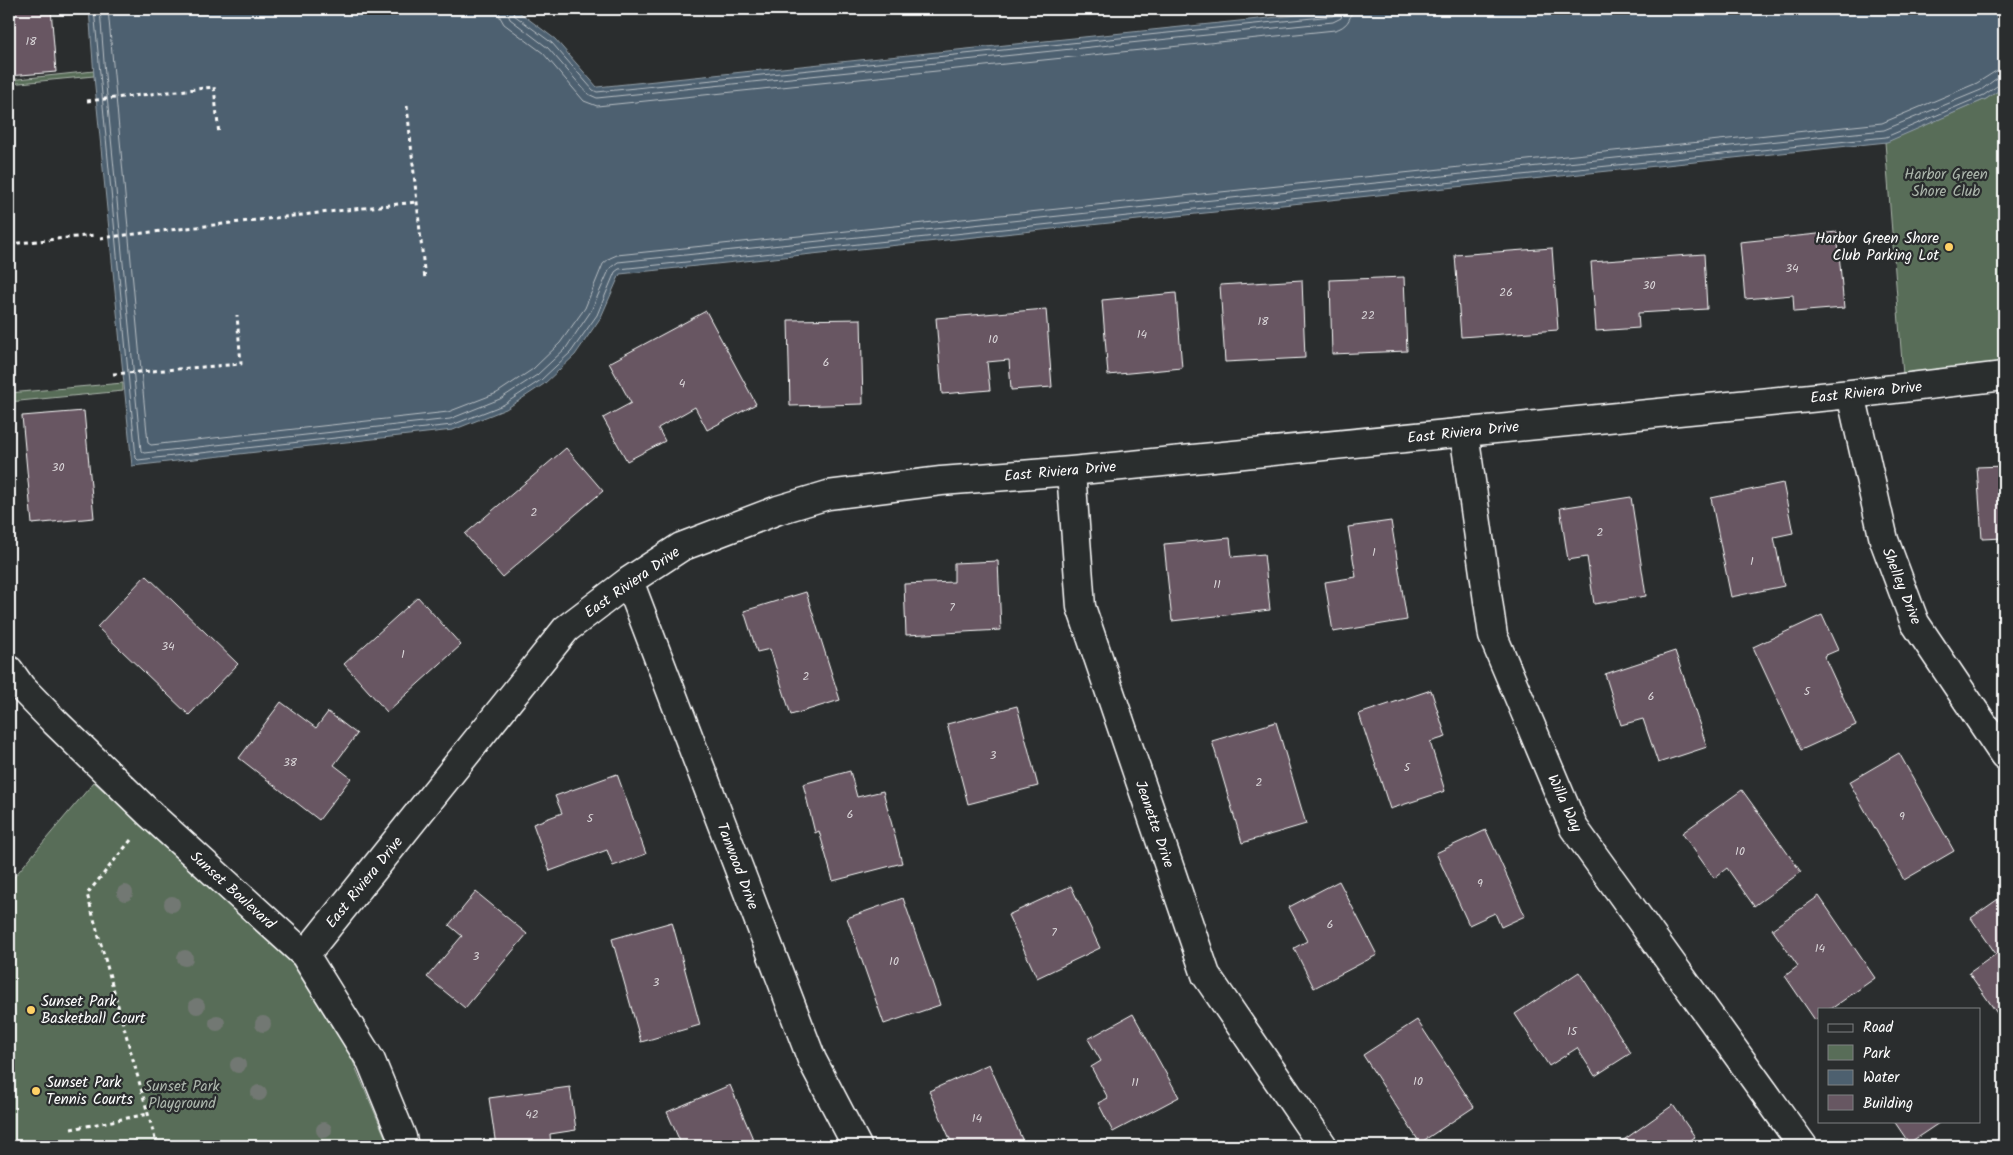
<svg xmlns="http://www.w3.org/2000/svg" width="2013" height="1155" font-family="Kalam,sans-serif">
  <rect width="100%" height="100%" fill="#2a2d2e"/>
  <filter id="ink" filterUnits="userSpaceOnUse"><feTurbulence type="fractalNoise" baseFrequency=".02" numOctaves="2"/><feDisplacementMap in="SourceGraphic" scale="10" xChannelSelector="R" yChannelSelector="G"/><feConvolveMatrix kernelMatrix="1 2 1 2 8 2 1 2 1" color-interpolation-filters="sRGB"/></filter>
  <g filter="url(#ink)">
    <path fill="#586d58" stroke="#acb6ac" d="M 94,71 L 94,76 L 9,84 L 9,80 Z
      M 2004,87 L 2004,376 L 1904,388 L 1885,142 L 1986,99 Z
      M 123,383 L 123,391 L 9,402 L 9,393 Z
      M 94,782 L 290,960 L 352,1059 L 389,1146 L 9,1146 L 9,883 Z"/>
    <path fill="#4d606f" stroke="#94a0a9" d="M 89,9 L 515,9 L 555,39 L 597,87 L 1356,9 L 2004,9 L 2004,87 L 1986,99 L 1887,142 L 620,274 L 601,317 L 575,355 L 544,384 L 506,409 L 453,430 L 132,466 L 94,76 Z"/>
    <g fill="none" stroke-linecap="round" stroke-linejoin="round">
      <path stroke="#b8bfc5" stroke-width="1" d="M 94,9 L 136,458 L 138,460 L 452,425 L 503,405 L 541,380 L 571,352 L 597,315 L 615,272 L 619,269 L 1886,137 L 1984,95 L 2000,84 L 2004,83
        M 100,9 L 105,75 L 141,451 L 144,453 L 450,419 L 500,399 L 537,375 L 566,348 L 591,311 L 610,268 L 618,262 L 1884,130 L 1981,90 L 1997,78 L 2004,77
        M 108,9 L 142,381 L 148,443 L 151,445 L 448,412 L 497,393 L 533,369 L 560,343 L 585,308 L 603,264 L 610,258 L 617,255 L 1882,123 L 1977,83 L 1996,71 L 2004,69
        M 499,9 L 500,17 L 504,24 L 543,53 L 584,101 L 597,106 L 1335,30 C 1346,27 1351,20 1352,9
        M 506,9 L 510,19 L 548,48 L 588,94 L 597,98 L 1333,22 L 1341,18 L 1344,9
        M 512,9 L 514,15 L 552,43 L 593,90 L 597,92 L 1332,16 L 1337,14 L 1338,9"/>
    </g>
    <path fill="#675762" stroke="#fff" d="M 9,9 L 51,9 L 56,72 L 9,76 Z
      M 1837,232 L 1844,308 L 1794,312 L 1793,295 L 1745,299 L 1740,242 Z
      M 1552,248 L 1558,330 L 1461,337 L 1455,255 Z
      M 1704,254 L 1707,309 L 1638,313 L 1639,328 L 1596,331 L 1591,262 Z
      M 1404,277 L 1407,351 L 1332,354 L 1330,280 Z
      M 1302,280 L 1305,358 L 1225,362 L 1220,285 Z
      M 1176,293 L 1182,368 L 1108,375 L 1102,300 Z
      M 1046,309 L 1052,387 L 1011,390 L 1009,360 L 987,362 L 990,390 L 942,394 L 936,318 Z
      M 706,311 L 756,404 L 707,430 L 695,407 L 658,428 L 665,441 L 627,461 L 603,418 L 631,403 L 609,363 Z
      M 861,319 L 863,404 L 790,406 L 788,320 Z
      M 84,411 L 94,518 L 32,524 L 22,416 Z
      M 566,448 L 603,491 L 502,577 L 465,534 Z
      M 2004,466 L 2004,538 L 1982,539 L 1977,467 Z
      M 1783,483 L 1793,533 L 1774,537 L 1784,586 L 1731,597 L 1711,498 Z
      M 1631,497 L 1646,596 L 1594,604 L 1587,557 L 1568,560 L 1560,508 Z
      M 1391,521 L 1407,620 L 1333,632 L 1325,582 L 1356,577 L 1348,527 Z
      M 1230,538 L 1232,557 L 1264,554 L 1270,610 L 1172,621 L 1164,544 Z
      M 998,561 L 1001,630 L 906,635 L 904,584 L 954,582 L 954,563 Z
      M 146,575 L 238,664 L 189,715 L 97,627 Z
      M 806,592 L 840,700 L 791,715 L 770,649 L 757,652 L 744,611 Z
      M 418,597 L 461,645 L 387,712 L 344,664 Z
      M 1822,615 L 1838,650 L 1824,656 L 1856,725 L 1801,750 L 1753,647 Z
      M 1675,651 L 1707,747 L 1658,763 L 1643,719 L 1621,725 L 1605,674 Z
      M 1431,690 L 1446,737 L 1430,742 L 1445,791 L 1390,809 L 1359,714 Z
      M 281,702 L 316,728 L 328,712 L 357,734 L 334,765 L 351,778 L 319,820 L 239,758 Z
      M 1017,706 L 1038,786 L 968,804 L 947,724 Z
      M 1276,722 L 1306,824 L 1242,843 L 1212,741 Z
      M 1899,753 L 1954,851 L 1904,880 L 1849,782 Z
      M 850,771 L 857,797 L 883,791 L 902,863 L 833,881 L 819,831 L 815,833 L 803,784 Z
      M 617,774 L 646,854 L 613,866 L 607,850 L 550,871 L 533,824 L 562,813 L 555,796 Z
      M 1742,790 L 1801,872 L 1754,906 L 1727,868 L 1714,878 L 1682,833 Z
      M 1486,830 L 1525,916 L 1501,927 L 1495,913 L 1469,925 L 1436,853 Z
      M 1339,881 L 1377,955 L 1314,988 L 1294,948 L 1307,941 L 1289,907 Z
      M 1071,886 L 1100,948 L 1037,978 L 1008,915 Z
      M 476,892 L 527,934 L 465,1008 L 427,977 L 462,936 L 449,925 Z
      M 2004,895 L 2004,1012 L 1999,1016 L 1969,973 L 1996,954 L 1971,918 Z
      M 1819,896 L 1875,978 L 1831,1009 L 1819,1009 L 1819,1017 L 1815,1020 L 1785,976 L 1798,966 L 1772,929 Z
      M 903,898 L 940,1005 L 884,1024 L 847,918 Z
      M 672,922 L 700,1025 L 641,1042 L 612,939 Z
      M 1579,972 L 1631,1053 L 1595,1076 L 1577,1048 L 1549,1066 L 1515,1014 Z
      M 1133,1014 L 1179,1097 L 1113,1132 L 1098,1103 L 1108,1098 L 1091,1067 L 1101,1061 L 1088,1039 Z
      M 1417,1020 L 1474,1107 L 1420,1143 L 1363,1055 Z
      M 989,1064 L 1025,1146 L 953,1146 L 929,1091 Z
      M 730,1085 L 756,1146 L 682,1146 L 667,1112 Z
      M 570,1087 L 576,1130 L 550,1134 L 551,1146 L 496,1146 L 489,1098 Z
      M 1673,1105 L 1695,1137 L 1682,1146 L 1620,1146 L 1618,1144 Z
      M 1894,1121 L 1942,1121 L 1909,1143 Z"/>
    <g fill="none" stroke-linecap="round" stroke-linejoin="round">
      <defs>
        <path id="street" d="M 1851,394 L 1884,540 L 1915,623 L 2004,755
          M 1464,432 L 1493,636 L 1574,828 L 1803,1146
          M 1071,471 L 1081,607 L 1206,975 L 1323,1146
          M 629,581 L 812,1060 L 857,1146
          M 9,670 L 21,687 L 55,722 L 151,815 L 305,955 L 371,1061 L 402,1137 L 404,1146
          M 305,955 L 566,629 L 629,581 L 681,547 L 778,510 L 828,495 L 941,481 L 1071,471 L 1851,394 L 2004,376"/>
      </defs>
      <use href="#street" stroke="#fff" stroke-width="31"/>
      <path stroke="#fff" stroke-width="3" stroke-dasharray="4 4" stroke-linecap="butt" d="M 87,101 L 214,87 L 219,135
        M 407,106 L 425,280
        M 100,238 L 416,202
        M 9,244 L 95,235
        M 113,374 L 241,364 L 237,315
        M 131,840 L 87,894 L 157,1146
        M 71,1129 L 148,1114"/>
      <use href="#street" stroke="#2a2d2e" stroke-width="28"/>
    </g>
    <g fill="#727873">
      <circle cx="125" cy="893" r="8"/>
      <circle cx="172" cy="904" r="8"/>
      <circle cx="185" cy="958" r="8"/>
      <circle cx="197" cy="1006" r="8"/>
      <circle cx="217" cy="1023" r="8"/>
      <circle cx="263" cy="1024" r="8"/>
      <circle cx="238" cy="1065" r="8"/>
      <circle cx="259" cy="1093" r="8"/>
      <circle cx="324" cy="1130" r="8"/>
    </g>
  </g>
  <g fill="#ffd166" stroke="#2a2d2e" stroke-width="2">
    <circle cx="1949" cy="247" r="5"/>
    <circle cx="31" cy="1010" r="5"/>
    <circle cx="36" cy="1091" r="5"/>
  </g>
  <g text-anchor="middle" stroke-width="4.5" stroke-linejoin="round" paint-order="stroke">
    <g font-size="12" fill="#d9d5d8">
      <text x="31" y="45">18</text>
      <text x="1792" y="272">34</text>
      <text x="1649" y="289">30</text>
      <text x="1506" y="296">26</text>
      <text x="1368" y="319">22</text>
      <text x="1263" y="325">18</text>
      <text x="1142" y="338">14</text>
      <text x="993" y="343">10</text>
      <text x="826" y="366">6</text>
      <text x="682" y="387">4</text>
      <text x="58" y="471">30</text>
      <text x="534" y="516">2</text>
      <text x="1600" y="536">2</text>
      <text x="1374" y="556">1</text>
      <text x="1752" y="565">1</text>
      <text x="1217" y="588">11</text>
      <text x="952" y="611">7</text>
      <text x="168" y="650">34</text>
      <text x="403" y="658">1</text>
      <text x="806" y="680">2</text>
      <text x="1807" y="695">5</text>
      <text x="1651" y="700">6</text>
      <text x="993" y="759">3</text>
      <text x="290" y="766">38</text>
      <text x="1407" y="771">5</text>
      <text x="1259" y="786">2</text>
      <text x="850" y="818">6</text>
      <text x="1902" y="820">9</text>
      <text x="590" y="822">5</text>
      <text x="1740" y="855">10</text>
      <text x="1480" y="887">9</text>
      <text x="1330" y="928">6</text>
      <text x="1054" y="936">7</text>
      <text x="1820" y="952">14</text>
      <text x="476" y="960">3</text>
      <text x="894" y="965">10</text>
      <text x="656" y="986">3</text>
      <text x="1572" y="1035">15</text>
      <text x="1418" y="1085">10</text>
      <text x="1135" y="1086">11</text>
      <text x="532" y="1118">42</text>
      <text x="977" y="1122">14</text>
    </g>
    <g font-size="15" fill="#acb6ac" stroke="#2a2d2e">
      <text x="1946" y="179">Harbor Green<tspan x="1946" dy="17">Shore Club</tspan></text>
      <text x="182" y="1091">Sunset Park<tspan x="182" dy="17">Playground</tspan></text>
    </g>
    <g font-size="15" fill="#fff" stroke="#2a2d2e" text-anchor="start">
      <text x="1939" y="243" text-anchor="end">Harbor Green Shore<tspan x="1939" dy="17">Club Parking Lot</tspan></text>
      <text x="41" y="1006">Sunset Park<tspan x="41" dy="17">Basketball Court</tspan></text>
      <text x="46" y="1087">Sunset Park<tspan x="46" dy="17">Tennis Courts</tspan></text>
    </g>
    <g font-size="15" fill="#fff" stroke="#2a2d2e">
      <text transform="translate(1866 392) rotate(-6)" y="5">East Riviera Drive</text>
      <text transform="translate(1463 432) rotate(-6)" y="5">East Riviera Drive</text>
      <text transform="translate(1060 471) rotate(-5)" y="5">East Riviera Drive</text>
      <text transform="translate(632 582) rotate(-35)" y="5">East Riviera Drive</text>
      <text transform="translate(1902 586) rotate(68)" y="5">Shelley Drive</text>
      <text transform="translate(1565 803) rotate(65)" y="5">Willa Way</text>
      <text transform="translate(1155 824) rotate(71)" y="5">Jeanette Drive</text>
      <text transform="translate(738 866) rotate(69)" y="5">Tanwood Drive</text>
      <text transform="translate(364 882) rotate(-51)" y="5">East Riviera Drive</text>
      <text transform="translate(233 890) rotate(42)" y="5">Sunset Boulevard</text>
    </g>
  </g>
  <rect width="2013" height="1155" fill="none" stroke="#2a2d2e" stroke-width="30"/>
  <rect x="15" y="15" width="1983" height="1125" fill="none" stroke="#fff" stroke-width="2" filter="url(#ink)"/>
  <rect x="1818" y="1008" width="162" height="115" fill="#2a2d2e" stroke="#7f8182"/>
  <rect x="1828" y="1024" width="25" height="8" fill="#2a2d2e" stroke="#7f8182"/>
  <text x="1863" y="1032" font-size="15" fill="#ffffff">Road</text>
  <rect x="1828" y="1045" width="25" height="15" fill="#586d58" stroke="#7f8182"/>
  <text x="1863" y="1058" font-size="15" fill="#ffffff">Park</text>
  <rect x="1828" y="1070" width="25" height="15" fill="#4d606f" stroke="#7f8182"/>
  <text x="1863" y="1082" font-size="15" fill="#ffffff">Water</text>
  <rect x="1828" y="1095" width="25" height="15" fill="#675762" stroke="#7f8182"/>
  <text x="1863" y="1108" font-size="15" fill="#ffffff">Building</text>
</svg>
